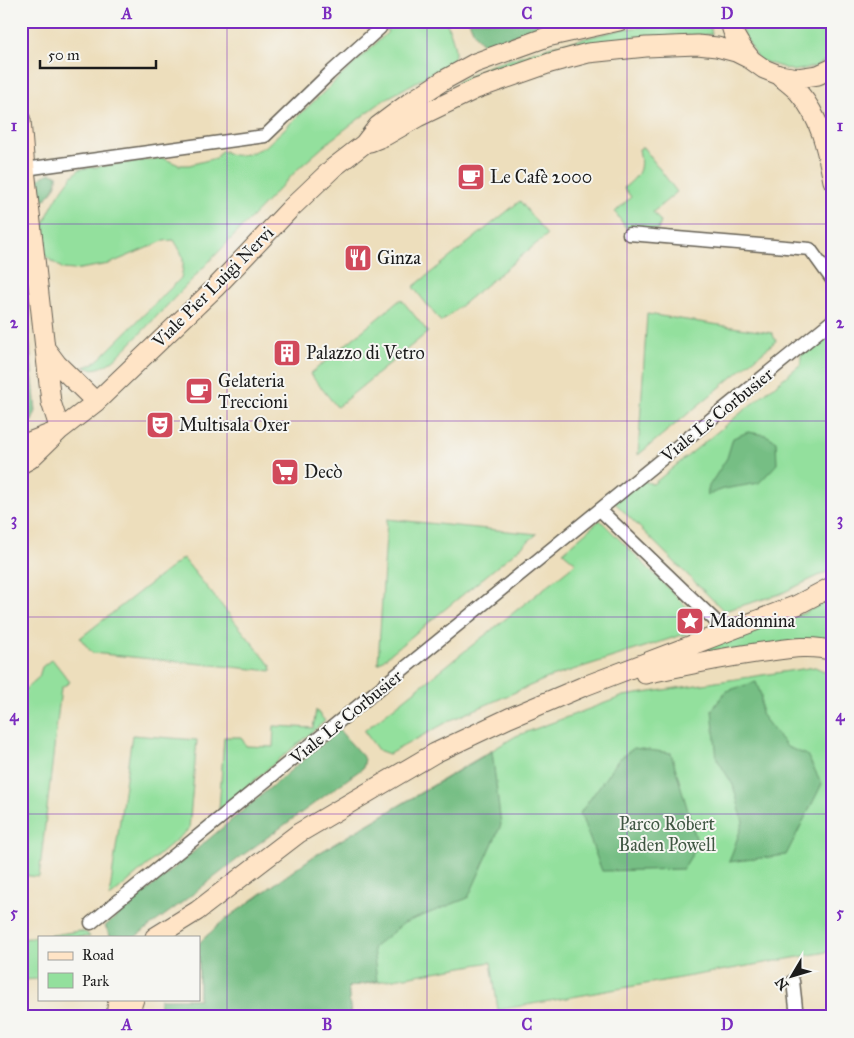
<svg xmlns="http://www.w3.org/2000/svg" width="854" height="1038" font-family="'IM FELL Great Primer',serif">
  <rect width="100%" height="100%" fill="#f6f6f2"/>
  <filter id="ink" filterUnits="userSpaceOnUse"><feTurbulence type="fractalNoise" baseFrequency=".02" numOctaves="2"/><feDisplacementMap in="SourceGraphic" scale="10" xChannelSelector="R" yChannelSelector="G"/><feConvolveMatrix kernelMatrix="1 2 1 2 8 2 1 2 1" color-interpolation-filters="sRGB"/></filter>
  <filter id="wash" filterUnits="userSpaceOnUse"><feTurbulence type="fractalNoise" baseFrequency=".0096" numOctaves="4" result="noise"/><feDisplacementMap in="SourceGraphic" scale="20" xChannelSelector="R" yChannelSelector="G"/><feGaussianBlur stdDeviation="1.12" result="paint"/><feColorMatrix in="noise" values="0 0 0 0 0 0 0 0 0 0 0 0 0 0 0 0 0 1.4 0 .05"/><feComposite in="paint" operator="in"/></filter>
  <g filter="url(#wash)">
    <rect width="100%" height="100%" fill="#eddebc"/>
    <path fill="#93e09d" stroke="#587e5c" d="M 381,21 L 446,21 C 449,29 458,50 454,58 C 454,59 449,63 448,64 L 384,100 L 332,139 L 298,169 L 133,341 C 120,353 104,375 84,367 L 93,364 L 101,357 L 181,278 C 185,260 184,256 174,240 L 163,241 L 109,264 L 74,270 L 63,269 L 45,256 C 43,246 41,235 44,225 C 49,208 67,179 80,169 L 163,158 L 179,165 L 189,165 L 216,158 L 221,151 L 223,151 C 237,160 252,153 266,146 L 388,32 Z
      M 689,21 L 709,21 L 712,34 L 661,37 L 461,89 L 457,82 L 489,66 L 552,46 L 623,29 Z
      M 736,21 L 833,21 L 833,55 L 831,57 L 814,67 L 794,71 L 759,60 Z
      M 643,147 L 677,192 L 653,212 L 661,222 L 658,230 L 626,228 L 615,212 L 631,197 L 624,188 C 640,174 643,171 639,149 Z
      M 520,201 L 547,235 L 441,322 L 413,287 Z
      M 401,299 L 428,332 L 337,407 L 310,374 Z
      M 647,314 L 772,333 L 776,341 L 638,455 Z
      M 833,327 L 833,569 L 780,594 L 724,611 L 614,502 L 641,480 L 653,484 L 801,364 L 801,353 Z
      M 387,519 L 537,534 L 378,664 Z
      M 600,520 L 696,616 L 696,627 L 685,634 L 548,678 L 451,720 L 389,754 L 378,750 L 364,731 L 576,563 L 563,552 Z
      M 183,558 L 271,666 L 272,671 L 92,653 L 80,638 Z
      M 828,601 L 831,623 L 827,642 L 681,661 L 680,654 L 804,613 Z
      M 52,659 L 70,682 L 61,688 L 39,877 L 21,875 L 21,693 L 39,677 L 42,667 Z
      M 815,667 L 833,675 L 833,951 L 498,1010 L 491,962 L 348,987 L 351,1017 L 160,1017 L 160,999 L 199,999 L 199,943 L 222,922 L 314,856 L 516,736 L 624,696 Z
      M 316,710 L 325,721 L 219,810 L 224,737 L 241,737 L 246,746 L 273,747 L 274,726 L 313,728 Z
      M 132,735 L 197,740 L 189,829 L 109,898 Z
      M 79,931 L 87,933 L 90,937 L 40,937 Z
      M 39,937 L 39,979 L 21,980 L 21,939 Z"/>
    <path fill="#76be84" stroke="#496d50" d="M 469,21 L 543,21 L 545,26 L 485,45 C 476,41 473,30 469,21 Z
      M 51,173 L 57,175 C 58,185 51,195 43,201 C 35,199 36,191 35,183 L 43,176 Z
      M 21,253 L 36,411 L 32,421 L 21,427 Z
      M 748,432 L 766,435 L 776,441 L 777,464 L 759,483 L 724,489 L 707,495 L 709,486 L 727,458 L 733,438 Z
      M 756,682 L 761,695 L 761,714 L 787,747 L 807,755 L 822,784 L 786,855 L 729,862 L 743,822 L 733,785 L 717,759 L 712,710 L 726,691 Z
      M 339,730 L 365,759 L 363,768 L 243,855 L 180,904 L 135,937 L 111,937 L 105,926 Z
      M 634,748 L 671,753 L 698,845 L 683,869 L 602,871 L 580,813 L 619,759 Z
      M 492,751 L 501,825 L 468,898 L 404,923 L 373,948 L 377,981 L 348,987 L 351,1017 L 160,1017 L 160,999 L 199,999 L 199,943 L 222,922 L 314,856 Z"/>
  </g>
  <g filter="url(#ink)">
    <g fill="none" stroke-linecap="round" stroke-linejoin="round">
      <defs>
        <path id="street" d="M 25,169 L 265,136 L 329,74 L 380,28
          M 629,234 L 810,249 L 833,281
          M 600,510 L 727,632
          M 91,923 L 833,320
          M 793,981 L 797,1017"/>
        <path id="secondary" d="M 730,21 C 732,35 741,47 750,58
          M 779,75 C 785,81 794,87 799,93 C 821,118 827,151 833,181
          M 21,120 L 25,169 L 51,402 L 60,430
          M 370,142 L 385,136 L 418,117 L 476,89 L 550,63 L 588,53 L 646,47 L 697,45 L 717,47 L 736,52 L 750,59 L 764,69 L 779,75 L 798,78 L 818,75 L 833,68
          M 45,348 L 57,364 L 96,402
          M 21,445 L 52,433
          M 21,464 L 30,459 L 60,430 L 96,402 L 215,288 L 290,209 L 333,168 L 364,144 L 378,126 L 410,102 L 444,80 L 475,63 L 547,37 L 619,21
          M 645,674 C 686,665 728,656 771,651 C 792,648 812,645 833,651
          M 155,937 L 197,911 L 299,833 L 435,753 L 509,718 L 582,687 L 797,605 L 833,586
          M 116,1017 L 118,999
          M 128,1017 L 134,999"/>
      </defs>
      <use href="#street" stroke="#656054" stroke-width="15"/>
      <use href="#secondary" stroke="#656054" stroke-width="21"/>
      <use href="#street" stroke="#fff" stroke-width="12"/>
      <use href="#secondary" stroke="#ffe4c6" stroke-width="19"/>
    </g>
  </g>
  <path fill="none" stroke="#7b2cbf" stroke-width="1" stroke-opacity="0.55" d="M 227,21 L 227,1017M 427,21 L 427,1017M 627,21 L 627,1017M 21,224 L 833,224M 21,421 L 833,421M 21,617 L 833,617M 21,814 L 833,814"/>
  <defs>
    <symbol id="cafe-square" viewBox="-11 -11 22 22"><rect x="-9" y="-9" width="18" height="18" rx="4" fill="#d1495b" stroke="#f6f6f2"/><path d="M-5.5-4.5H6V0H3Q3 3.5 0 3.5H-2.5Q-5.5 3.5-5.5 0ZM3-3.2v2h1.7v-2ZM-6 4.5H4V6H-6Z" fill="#fff"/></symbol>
    <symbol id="restaurant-square" viewBox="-11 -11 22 22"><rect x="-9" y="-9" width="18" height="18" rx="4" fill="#d1495b" stroke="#f6f6f2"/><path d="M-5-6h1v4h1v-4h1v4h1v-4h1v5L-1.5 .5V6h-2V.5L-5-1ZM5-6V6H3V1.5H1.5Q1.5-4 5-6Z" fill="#fff"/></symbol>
    <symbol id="building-square" viewBox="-11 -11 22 22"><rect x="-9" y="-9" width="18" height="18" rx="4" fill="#d1495b" stroke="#f6f6f2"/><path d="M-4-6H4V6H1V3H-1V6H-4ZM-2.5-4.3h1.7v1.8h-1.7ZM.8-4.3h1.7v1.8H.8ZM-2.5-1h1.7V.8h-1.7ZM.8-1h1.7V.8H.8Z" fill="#fff"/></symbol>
    <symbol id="theatre-square" viewBox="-11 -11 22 22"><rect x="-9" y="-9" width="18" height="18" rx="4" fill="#d1495b" stroke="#f6f6f2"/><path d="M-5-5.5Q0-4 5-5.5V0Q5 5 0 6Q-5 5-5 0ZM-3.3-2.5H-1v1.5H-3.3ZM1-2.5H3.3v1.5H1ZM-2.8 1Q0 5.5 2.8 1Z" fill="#fff"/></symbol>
    <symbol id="supermarket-square" viewBox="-11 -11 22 22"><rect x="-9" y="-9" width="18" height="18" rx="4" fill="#d1495b" stroke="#f6f6f2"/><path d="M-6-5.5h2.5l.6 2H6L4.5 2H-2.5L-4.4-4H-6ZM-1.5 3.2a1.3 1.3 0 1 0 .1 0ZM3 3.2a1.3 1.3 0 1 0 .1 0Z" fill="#fff"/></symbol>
    <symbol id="sight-square" viewBox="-11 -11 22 22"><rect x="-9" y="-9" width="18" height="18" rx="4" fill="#d1495b" stroke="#f6f6f2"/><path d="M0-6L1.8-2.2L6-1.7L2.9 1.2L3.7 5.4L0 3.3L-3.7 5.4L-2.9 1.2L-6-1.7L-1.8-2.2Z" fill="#fff"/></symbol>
  </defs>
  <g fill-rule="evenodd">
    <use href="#cafe-square" x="455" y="161" width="32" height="32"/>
    <use href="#restaurant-square" x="342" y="242" width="32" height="32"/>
    <use href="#building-square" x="271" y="337" width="32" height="32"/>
    <use href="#cafe-square" x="183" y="375" width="32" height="32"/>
    <use href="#theatre-square" x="144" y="409" width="32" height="32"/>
    <use href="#supermarket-square" x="269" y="456" width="32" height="32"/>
    <use href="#sight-square" x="674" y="605" width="32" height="32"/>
  </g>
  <g text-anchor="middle" stroke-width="4" stroke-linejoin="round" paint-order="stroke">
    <g font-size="18" fill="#1c1c1c" stroke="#f6f6f2" text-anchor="start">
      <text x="490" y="183">Le Cafè 2000</text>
      <text x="377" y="264">Ginza</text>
      <text x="306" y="359">Palazzo di Vetro</text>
      <text x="218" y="387">Gelateria<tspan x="218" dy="21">Treccioni</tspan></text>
      <text x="179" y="431">Multisala Oxer</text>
      <text x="304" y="478">Decò</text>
      <text x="709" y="627">Madonnina</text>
    </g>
    <g font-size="18" fill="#1c1c1c" stroke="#f6f6f2">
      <text transform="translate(213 287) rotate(-45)" y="6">Viale Pier Luigi Nervi</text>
      <text transform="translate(717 415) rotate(-39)" y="6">Viale Le Corbusier</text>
      <text transform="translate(346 717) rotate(-39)" y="6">Viale Le Corbusier</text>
    </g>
    <g font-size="18" fill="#405743" stroke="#f6f6f2">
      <text x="667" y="830">Parco Robert<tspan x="667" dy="21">Baden Powell</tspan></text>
    </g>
  </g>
  <rect width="854" height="1038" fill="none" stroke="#f6f6f2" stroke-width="55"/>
  <rect x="38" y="936" width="162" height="65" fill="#f6f6f2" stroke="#9f9f9c"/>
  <rect x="48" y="952" width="25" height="8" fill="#ffe4c6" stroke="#9f9f9c"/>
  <text x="82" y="960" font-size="15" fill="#1c1c1c">Road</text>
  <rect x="48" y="973" width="25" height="15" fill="#93e09d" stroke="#9f9f9c"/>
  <text x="82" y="986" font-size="15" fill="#1c1c1c">Park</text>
  <g transform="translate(792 976) rotate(232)" stroke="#f6f6f2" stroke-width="4" paint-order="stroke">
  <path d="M0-4L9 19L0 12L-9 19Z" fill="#1c1c1c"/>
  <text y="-8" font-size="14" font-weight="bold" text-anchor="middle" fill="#1c1c1c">N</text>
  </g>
  <path d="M40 60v8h116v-8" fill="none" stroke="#1c1c1c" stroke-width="2.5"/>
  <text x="48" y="60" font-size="15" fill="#1c1c1c" stroke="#f6f6f2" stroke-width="4" paint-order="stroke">50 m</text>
  <rect x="28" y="28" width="798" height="982" fill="none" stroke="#7b2cbf" stroke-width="2"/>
  <g font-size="16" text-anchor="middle" font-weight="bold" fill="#7b2cbf">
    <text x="127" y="19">A</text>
    <text x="327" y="19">B</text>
    <text x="527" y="19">C</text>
    <text x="727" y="19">D</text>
    <text x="14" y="131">1</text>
    <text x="840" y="131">1</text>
    <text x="14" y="328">2</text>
    <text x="840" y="328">2</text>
    <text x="14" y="525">3</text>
    <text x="840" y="525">3</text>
    <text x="14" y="721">4</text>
    <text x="840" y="721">4</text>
    <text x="14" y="918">5</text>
    <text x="840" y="918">5</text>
    <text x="127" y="1030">A</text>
    <text x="327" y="1030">B</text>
    <text x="527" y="1030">C</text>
    <text x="727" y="1030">D</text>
  </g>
</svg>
